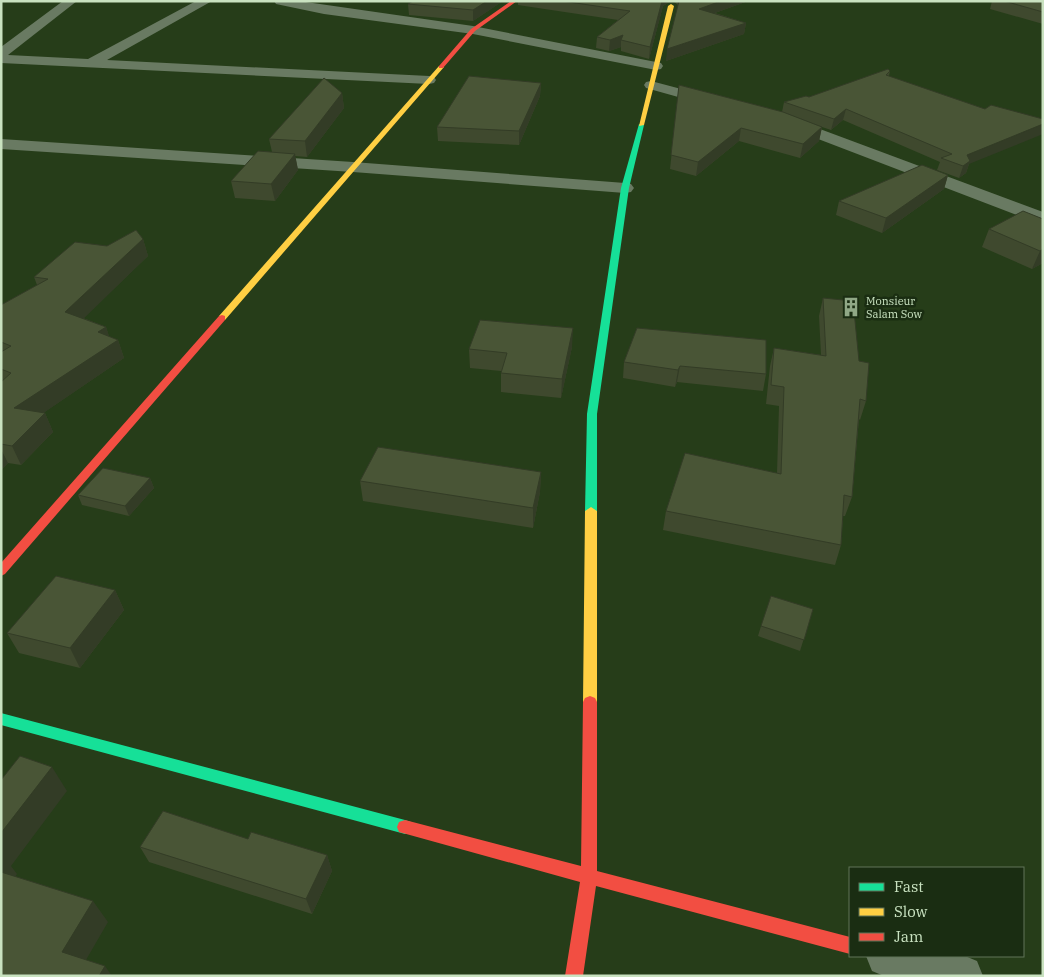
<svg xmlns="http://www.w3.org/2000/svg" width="1044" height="977" font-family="'IBM Plex Serif',serif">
  <rect width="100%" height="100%" fill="#263d19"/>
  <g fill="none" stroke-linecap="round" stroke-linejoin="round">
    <path fill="#697a62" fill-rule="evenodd" d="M 63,1 L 77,1 L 8,55 L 88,59 L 196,1 L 212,1 L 107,60 L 429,76 L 434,77 L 436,80 L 434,83 L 429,84 L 1,63 L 1,47 Z
      M 274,1 L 299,1 L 473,26 L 656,62 L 661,63 L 663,66 L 661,69 L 656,70 L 473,34 L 324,14 L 276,4 Z
      M 651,81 L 719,99 L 722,102 L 719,105 L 714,107 L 646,88 L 644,85 L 646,82 Z
      M 785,116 L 1043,212 L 1043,225 L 779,124 L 777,121 L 779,118 Z
      M 1,139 L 353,162 L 625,183 L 631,184 L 634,188 L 631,192 L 625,193 L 353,172 L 1,149 Z
      M 866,956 L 965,956 L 977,961 L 983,976 L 884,976 L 872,971 Z"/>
    <path fill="#16e098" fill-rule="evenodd" d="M 639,124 L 644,125 L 629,188 L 597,414 L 597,511 L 591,515 L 585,511 L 587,414 L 621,188 Z
      M 1,713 L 405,820 L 411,822 L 413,827 L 411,832 L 405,834 L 1,725 Z"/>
    <path fill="#ffcf43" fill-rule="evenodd" d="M 671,4 L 674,6 L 644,125 L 639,126 L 668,6 Z
      M 439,66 L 444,67 L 225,320 L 219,320 L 219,316 Z
      M 591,507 L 597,511 L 597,702 L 595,706 L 590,708 L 585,706 L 583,702 L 585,511 Z"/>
    <path fill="#f24e42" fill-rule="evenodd" d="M 511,1 L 517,1 L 475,31 L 443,68 L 439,68 L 439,66 L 471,29 Z
      M 222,315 L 225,316 L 225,320 L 5,574 L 1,576 L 1,563 L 219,316 Z
      M 590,696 L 595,698 L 597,702 L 597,871 L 850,937 L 850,954 L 596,886 L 583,976 L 565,976 L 580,882 L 399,832 L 397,827 L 399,822 L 405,820 L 581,866 L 583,702 L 585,698 Z"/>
  </g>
  <path fill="#3f492e" d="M 503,1 L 473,21 L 409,15 L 408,4 Z
    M 518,1 L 671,1 L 663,6 L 649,59 L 621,51 L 621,47 L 609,51 L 596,48 L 597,37 L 618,20 L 518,5 Z
    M 673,1 L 748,1 L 715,13 L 746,23 L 744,34 L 666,61 L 678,5 Z
    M 992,1 L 1043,1 L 1043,24 L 990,9 Z
    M 890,71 L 889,76 L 969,164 L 966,173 L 959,178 L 937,170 L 940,162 L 843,120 L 831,130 L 822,127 L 819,141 L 800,158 L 739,141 L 696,176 L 670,169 L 679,85 L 782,112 L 784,102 L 809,97 Z
    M 541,83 L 540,96 L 519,145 L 438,141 L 437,127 Z
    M 342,93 L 344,108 L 307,157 L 295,156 L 298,170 L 275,201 L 235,198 L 231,181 L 272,152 L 269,139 Z
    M 948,175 L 944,189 L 882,233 L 836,215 L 839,201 Z
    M 1043,219 L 1043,263 L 1032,269 L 982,247 L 989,229 Z
    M 143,239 L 148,256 L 83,318 L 106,327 L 109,337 L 118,340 L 124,358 L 43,413 L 45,413 L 53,432 L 21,465 L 8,463 L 1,470 L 1,305 L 37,285 L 34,277 L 107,246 Z
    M 823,298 L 859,361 L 866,401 L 860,420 L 859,419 L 852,497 L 845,516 L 843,516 L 841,545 L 835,565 L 663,530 L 666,511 L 777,473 L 779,406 L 766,404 L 770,366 L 774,348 L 821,355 L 819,316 Z
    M 637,328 L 766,374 L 763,391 L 677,382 L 675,387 L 623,378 L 624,362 Z
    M 572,347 L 561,398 L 501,392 L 501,371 L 470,368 L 469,349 Z
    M 541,472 L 540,492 L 533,528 L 363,501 L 360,481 Z
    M 150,478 L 154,488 L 129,516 L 82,505 L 78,495 Z
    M 115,590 L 124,610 L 80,668 L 19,653 L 7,633 Z
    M 813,609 L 800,651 L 758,636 L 761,626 Z
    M 248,839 L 327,855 L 332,871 L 312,914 L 149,862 L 140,847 Z"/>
  <path fill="#333c26" d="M 487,1 L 503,1 L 473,21 L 473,10 Z
    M 662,1 L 671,1 L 663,6 L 649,59 L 650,47 Z
    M 721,1 L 748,1 L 698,19 L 699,9 Z
    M 746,23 L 744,34 L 666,61 L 667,49 Z
    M 623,35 L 621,40 L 621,47 L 609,51 L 610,40 Z
    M 541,83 L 540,96 L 519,145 L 519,131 Z
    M 342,93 L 344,108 L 307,157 L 305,141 Z
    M 846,109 L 843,120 L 831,130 L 834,119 Z
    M 1043,124 L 1043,134 L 969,164 L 966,173 L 959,178 L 967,155 Z
    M 822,127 L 819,141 L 800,158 L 803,144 Z
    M 741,128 L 739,141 L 696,176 L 698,162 Z
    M 295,154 L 298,170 L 275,201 L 271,184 Z
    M 948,175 L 944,189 L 882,233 L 886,218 Z
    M 143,239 L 148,256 L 72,330 L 65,312 Z
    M 1043,249 L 1043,263 L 1032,269 L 1040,251 Z
    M 106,327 L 112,344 L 118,340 L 124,358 L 23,427 L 14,408 L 98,332 Z
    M 573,328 L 572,347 L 561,398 L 562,379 Z
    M 680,366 L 677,382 L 675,387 L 678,370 Z
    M 45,413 L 53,432 L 21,465 L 12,446 Z
    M 1,449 L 8,463 L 1,470 Z
    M 541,472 L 540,492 L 533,528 L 533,508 Z
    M 150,478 L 154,488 L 129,516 L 125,506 Z
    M 115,590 L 124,610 L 80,668 L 70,648 Z
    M 52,767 L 67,791 L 11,866 L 17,874 L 6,890 L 1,884 L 1,833 Z
    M 327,855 L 332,871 L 312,914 L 306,899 Z
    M 93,901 L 108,922 L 79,972 L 62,952 Z
    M 105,966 L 112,976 L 99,976 Z"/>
  <path fill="#495536" stroke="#333c26" d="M 413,1 L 487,1 L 473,10 L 408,4 Z
    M 562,1 L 662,1 L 650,47 L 621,40 L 623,35 L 610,40 L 597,37 L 630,11 Z
    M 679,1 L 721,1 L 699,9 L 746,23 L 667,49 Z
    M 1004,1 L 1043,1 L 1043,12 Z
    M 888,69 L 890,71 L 886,75 L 985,109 L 991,105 L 1043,119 L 1043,124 L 967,155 L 970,161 L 963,166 L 941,158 L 952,154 L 846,109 L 834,119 L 784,102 L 806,96 L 809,97 Z
    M 469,76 L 541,83 L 519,131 L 437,127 Z
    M 324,78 L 342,93 L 305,141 L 269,139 Z
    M 679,85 L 783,112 L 822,127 L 803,144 L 741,128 L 698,162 L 671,155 Z
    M 258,151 L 295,154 L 271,184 L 231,181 Z
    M 922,165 L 948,175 L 886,218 L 839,201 Z
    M 1023,211 L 1043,219 L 1043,249 L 1040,251 L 989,229 Z
    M 136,230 L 143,239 L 65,312 L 106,327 L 98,332 L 118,340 L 14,408 L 45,413 L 12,446 L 1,444 L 1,382 L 11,373 L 1,369 L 1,352 L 11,346 L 1,342 L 1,305 L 48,279 L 34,277 L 75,242 L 107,246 Z
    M 823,298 L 853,301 L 859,361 L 869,363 L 866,401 L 860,399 L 852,497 L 844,495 L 841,545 L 666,511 L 685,453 L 781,474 L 784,387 L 771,385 L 774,348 L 826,356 Z
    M 480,320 L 573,328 L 562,379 L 501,373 L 507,353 L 469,349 Z
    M 637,328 L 766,340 L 766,374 L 680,366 L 678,370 L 624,362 Z
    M 378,447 L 541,472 L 533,508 L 360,481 Z
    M 103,468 L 150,478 L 125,506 L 78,495 Z
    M 56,576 L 115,590 L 70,648 L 7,633 Z
    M 771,596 L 813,609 L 804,640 L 761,626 Z
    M 20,756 L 52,767 L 1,833 L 1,780 Z
    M 163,811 L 248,839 L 251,832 L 327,855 L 306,899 L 140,847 Z
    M 1,872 L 93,901 L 62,952 L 105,966 L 99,976 L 1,976 Z"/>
  <defs>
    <symbol id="building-bare" viewBox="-9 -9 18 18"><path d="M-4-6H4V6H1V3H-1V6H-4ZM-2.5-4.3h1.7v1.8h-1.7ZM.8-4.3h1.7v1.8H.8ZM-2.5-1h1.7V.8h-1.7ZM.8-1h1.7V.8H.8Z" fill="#90a886" stroke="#1a2d12" stroke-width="2.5" paint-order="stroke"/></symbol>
  </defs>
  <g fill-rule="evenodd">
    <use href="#building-bare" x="837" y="293" width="28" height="28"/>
  </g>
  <g text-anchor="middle" stroke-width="5" stroke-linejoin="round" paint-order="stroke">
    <g font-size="11" fill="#c9e2c0" stroke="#1a2d12" text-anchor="start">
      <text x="866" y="305">Monsieur<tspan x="866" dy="13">Salam Sow</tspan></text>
    </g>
  </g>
  <rect width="1044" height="977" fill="none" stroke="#c9e2c0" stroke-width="5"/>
  <rect x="849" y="867" width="175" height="90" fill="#1a2d12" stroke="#607558"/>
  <rect x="859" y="883" width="25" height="8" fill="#16e098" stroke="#607558"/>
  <text x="894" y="892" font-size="15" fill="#c9e2c0">Fast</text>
  <rect x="859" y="908" width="25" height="8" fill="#ffcf43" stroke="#607558"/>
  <text x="894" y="917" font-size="15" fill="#c9e2c0">Slow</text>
  <rect x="859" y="933" width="25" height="8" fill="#f24e42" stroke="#607558"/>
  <text x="894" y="942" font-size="15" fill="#c9e2c0">Jam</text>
</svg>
